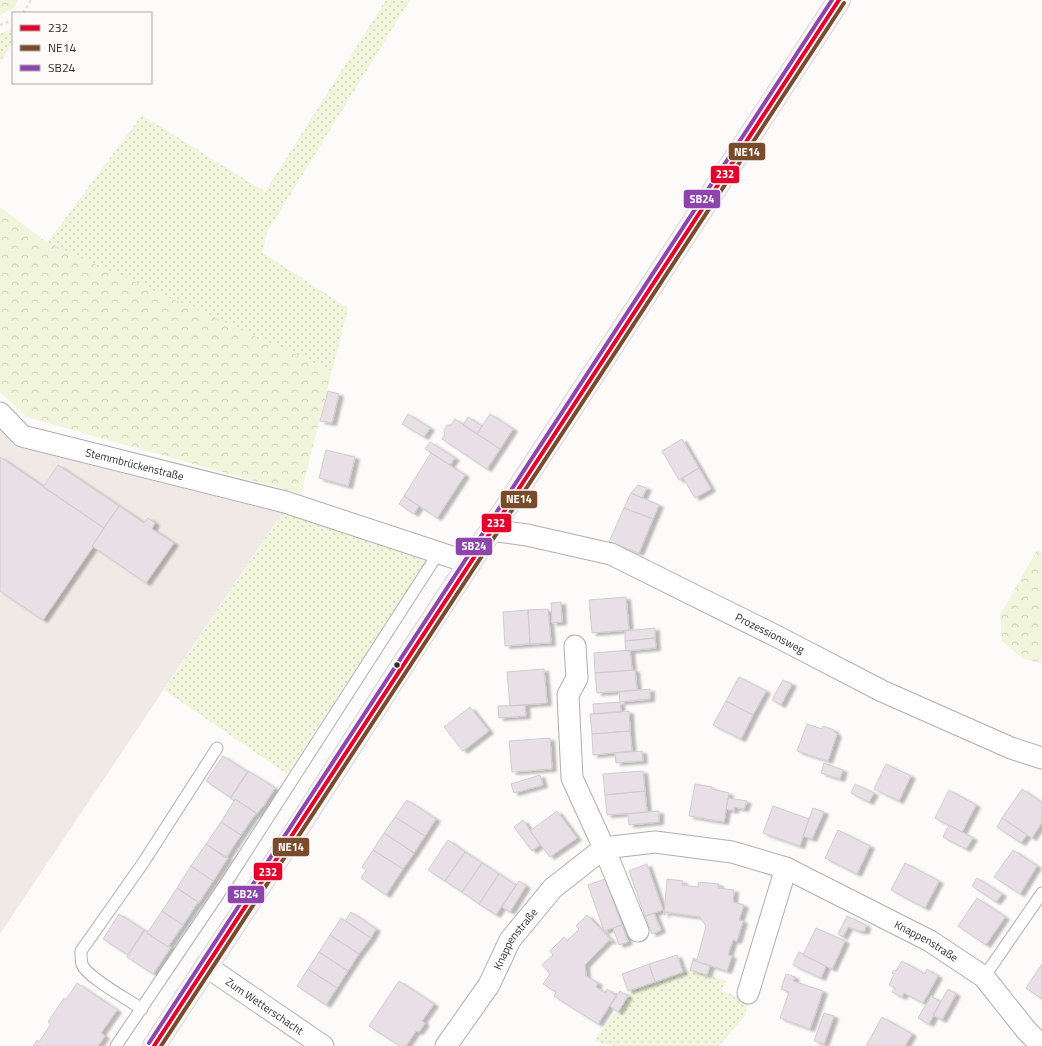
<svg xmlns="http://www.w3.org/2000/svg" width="1042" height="1046" font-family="'Titillium Web',sans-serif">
  <defs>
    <pattern id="grass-dots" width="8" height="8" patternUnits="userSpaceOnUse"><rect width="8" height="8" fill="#f1f5dc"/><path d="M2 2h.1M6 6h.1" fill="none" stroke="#cfd2bd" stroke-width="1.8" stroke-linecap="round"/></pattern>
    <pattern id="forest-crowns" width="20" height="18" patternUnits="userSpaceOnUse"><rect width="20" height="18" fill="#f1f5dc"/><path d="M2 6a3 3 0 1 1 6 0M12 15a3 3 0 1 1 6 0" fill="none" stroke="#cfd2bd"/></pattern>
    <filter id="shadow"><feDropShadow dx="4.5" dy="2.5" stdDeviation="1" flood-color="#0004"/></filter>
  </defs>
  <rect width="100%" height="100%" fill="#fdfbfa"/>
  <path fill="#f0e9e6" d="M 0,426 L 14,446 L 282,513 L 0,934 Z"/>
  <path fill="url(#grass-dots)" d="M 386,0 L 410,0 L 266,234 L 263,253 L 348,308 L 332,371 L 47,243 L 142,115 L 265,192 Z
    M 13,28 L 13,42 L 0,62 L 0,34 Z
    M 282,513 L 426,561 L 287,774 L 164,690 Z
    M 690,970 L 726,981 L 721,991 L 749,1000 L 744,1017 L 719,1046 L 613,1046 L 594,1041 L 632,991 Z"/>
  <path fill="url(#forest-crowns)" d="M 0,0 L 18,0 L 14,8 L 0,15 Z
    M 0,207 L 48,243 L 332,371 L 301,494 L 26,417 L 0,392 Z
    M 1037,550 L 1042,553 L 1042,663 L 1023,659 L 1002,641 L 1000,615 Z"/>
  <path fill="#e9dfe7" stroke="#cecdcd" filter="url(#shadow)" d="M 328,391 L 339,394 L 332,423 L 320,421 Z
    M 408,414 L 430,428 L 424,437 L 402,424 Z
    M 490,414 L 513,429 L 500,449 L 477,434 Z
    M 468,417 L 482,426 L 477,434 L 463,425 Z
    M 455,419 L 500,449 L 487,469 L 442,439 L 445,434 L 444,431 L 447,425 L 451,425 Z
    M 682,439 L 699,468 L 679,480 L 662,451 Z
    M 430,442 L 455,458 L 450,465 L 425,449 Z
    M 326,450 L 355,457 L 348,486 L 319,478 Z
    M 431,453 L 465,475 L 437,518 L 404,496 Z
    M 0,457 L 104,528 L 92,546 L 93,547 L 43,620 L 0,591 Z
    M 58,465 L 119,506 L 104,528 L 43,487 Z
    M 699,468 L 711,489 L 695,498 L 683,478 Z
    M 638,485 L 647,488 L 642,498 L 631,493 Z
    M 631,493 L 659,505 L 653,519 L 624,508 Z
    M 404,496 L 419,506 L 414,514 L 399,504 Z
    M 119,506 L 144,523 L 148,518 L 155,523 L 152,529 L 174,543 L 146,583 L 92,546 Z
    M 624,508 L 653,519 L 639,553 L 609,542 Z
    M 626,597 L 629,630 L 592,633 L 589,600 Z
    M 561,602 L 562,622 L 552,623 L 551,603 Z
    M 548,609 L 551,643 L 530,644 L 528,610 Z
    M 528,610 L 530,644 L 505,646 L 503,612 Z
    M 655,628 L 655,638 L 625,641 L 625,631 Z
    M 655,638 L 656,648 L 626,651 L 625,641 Z
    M 630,650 L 632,670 L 635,670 L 595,673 L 594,653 Z
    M 544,669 L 547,703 L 510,706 L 507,672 Z
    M 635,670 L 637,690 L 597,693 L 595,673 Z
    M 739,677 L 766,691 L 753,715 L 726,701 Z
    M 783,680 L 792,684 L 781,705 L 772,700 Z
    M 650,689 L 650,699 L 620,702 L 619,692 Z
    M 726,701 L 753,715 L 741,739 L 713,725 Z
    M 620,702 L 621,712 L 594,714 L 593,704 Z
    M 525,705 L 526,716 L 499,718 L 498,706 Z
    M 470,707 L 489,731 L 463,751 L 444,727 Z
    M 629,711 L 630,731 L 592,734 L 590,714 Z
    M 807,724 L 822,729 L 823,726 L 834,730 L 834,732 L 837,734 L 828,761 L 797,751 Z
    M 630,731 L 632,751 L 593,755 L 592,734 Z
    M 550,738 L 552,769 L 512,772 L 509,741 Z
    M 642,751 L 643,761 L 616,763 L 615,753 Z
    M 223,756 L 248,772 L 231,798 L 206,781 Z
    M 824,763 L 843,770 L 840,779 L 821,773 Z
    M 886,764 L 911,776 L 899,801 L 874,789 Z
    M 248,771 L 275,788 L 263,807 L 263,806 L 256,815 L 255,815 L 256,813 L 235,799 L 234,801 L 230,798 Z
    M 643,771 L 645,791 L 605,795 L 603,774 Z
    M 540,775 L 543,785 L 514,793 L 511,784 Z
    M 695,784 L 712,787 L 712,789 L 729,793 L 724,822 L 689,816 Z
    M 855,784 L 874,793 L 869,802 L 851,793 Z
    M 1022,789 L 1042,803 L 1042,822 L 1032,838 L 1002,818 Z
    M 949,790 L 976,805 L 962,832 L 935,818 Z
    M 645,791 L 647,812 L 607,815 L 605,795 Z
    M 728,798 L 747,801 L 744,809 L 734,807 L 734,811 L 726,809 Z
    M 235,799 L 256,813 L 241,835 L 221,822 Z
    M 407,800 L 436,819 L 425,836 L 395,817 Z
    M 773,806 L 809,819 L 800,846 L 763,833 Z
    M 813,808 L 824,812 L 812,839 L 803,836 Z
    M 557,811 L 577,838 L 550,857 L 530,831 Z
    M 659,811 L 659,822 L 629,825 L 628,814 Z
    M 395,817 L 425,836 L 414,853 L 384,833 Z
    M 1002,818 L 1027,835 L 1021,843 L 997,827 Z
    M 523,820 L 540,845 L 532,851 L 514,827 Z
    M 221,822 L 241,835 L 226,858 L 206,844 Z
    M 949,825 L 973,838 L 966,849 L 943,837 Z
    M 838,830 L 870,846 L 857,874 L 825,858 Z
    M 384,833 L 414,853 L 403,869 L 373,850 Z
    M 448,840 L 465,852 L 445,881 L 428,870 Z
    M 206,844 L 228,858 L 213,881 L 191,866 Z
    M 373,850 L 403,869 L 386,895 L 361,878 L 366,870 L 362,867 Z
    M 1013,850 L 1037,866 L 1020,894 L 994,877 Z
    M 465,852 L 482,863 L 462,892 L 445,881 Z
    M 482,863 L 499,874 L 479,904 L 462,892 Z
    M 905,863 L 939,881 L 925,908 L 891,890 Z
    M 647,864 L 663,910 L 645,916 L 629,871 Z
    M 191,866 L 213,881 L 198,904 L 198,902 L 177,888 Z
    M 499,874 L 516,885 L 496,915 L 479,904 Z
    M 977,878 L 1002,894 L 996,902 L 972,886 Z
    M 605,879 L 622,925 L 604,931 L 588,885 Z
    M 667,879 L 683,881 L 682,885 L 698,887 L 699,882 L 719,884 L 718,888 L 734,890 L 733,902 L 744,905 L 739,920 L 743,921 L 737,941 L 733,940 L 728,955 L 732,956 L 727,971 L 693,960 L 693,958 L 697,960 L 706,926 L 700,917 L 665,912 L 665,915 L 664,915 Z
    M 519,881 L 526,886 L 510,912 L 502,907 Z
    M 177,888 L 198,902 L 183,925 L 162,911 Z
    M 977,898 L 1005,917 L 986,945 L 958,926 Z
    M 162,911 L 183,925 L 168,947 L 147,933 Z
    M 351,912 L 376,929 L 371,938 L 345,921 Z
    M 654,913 L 661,930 L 652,934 L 645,916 Z
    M 119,914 L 144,930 L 128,955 L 103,939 Z
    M 587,915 L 612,941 L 611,942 L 609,940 L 585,965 L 586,976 L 598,983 L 596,987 L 605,993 L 607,989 L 615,995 L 616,993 L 617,994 L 598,1024 L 554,996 L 556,992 L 543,984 L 550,974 L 542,965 L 553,955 L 550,951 L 564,937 L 567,941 L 579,929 L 576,926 Z
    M 847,916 L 866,925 L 865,931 L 859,931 L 848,927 L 843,937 L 838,934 Z
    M 341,918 L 371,938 L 359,954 L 330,935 Z
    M 622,925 L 628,942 L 619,945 L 613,928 Z
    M 816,928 L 845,941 L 832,969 L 803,955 Z
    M 145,930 L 148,932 L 147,933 L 168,947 L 169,946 L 171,947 L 153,974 L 127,957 Z
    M 330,935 L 359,954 L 348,971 L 319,952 Z
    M 319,952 L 348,971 L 337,988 L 308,969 Z
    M 799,952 L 804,954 L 803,955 L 826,966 L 821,978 L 793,965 Z
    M 677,955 L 683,972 L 655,982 L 649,964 Z
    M 693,960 L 710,966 L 707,975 L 690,970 Z
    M 902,961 L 925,974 L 927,969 L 938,976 L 923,1003 L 904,993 L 902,997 L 892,992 L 895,988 L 889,985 L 894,974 L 892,973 L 894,970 L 896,971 Z
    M 649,964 L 655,982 L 628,991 L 622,974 Z
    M 1042,964 L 1042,999 L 1026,988 Z
    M 308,969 L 337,988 L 326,1005 L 297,986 Z
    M 786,974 L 795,977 L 793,981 L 823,991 L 810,1029 L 780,1018 L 789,992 L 781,989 Z
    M 399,981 L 434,1004 L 422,1021 L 425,1023 L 419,1032 L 416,1031 L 406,1046 L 400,1046 L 369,1026 Z
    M 77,983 L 117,1010 L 101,1033 L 105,1036 L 98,1046 L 33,1046 L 37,1040 L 39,1042 L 51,1024 L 48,1022 L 64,998 L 66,1000 Z
    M 948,989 L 956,994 L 942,1020 L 933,1015 Z
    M 620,991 L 628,996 L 618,1012 L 610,1006 Z
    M 931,996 L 941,1002 L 929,1024 L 918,1018 Z
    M 824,1013 L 834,1016 L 824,1044 L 814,1041 Z
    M 882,1017 L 912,1034 L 905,1046 L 866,1046 Z"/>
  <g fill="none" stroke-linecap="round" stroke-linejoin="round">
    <defs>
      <path id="service" d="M 984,977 L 1042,893
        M 142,1009 C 129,1000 86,977 82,964 C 81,960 81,955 81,951 L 143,863 L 217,748
        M 116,1046 L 228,880 L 439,552"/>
      <g id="minor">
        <path id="s1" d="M 0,413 L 22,436 L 285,502 L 470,563"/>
        <path id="s2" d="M 491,530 L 527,535 L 611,554 L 776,636 L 882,691 L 1011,748 L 1042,758"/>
        <path d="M 575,646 L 577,678 L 568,695 L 572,778 L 604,848 L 638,931"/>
        <path id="s3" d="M 206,966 L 323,1046"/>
        <path d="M 748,993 L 786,868"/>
        <path id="s4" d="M 446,1046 L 489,985 L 510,940 L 553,888 L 604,848 L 655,842 L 732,852 L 786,868 L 930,941 L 984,977 L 1026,1030 L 1042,1046"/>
      </g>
      <path id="primary" d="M 154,1046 L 292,837 L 402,666 L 839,0"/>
    </defs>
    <use href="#service" stroke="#b0afae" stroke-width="13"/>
    <use href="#minor" stroke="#b0afae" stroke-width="23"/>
    <use href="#primary" stroke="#d8d7d7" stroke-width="24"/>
    <path stroke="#e3e2e1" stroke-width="2.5" stroke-dasharray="3 3" stroke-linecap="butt" d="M 23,13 L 31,0
      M 0,25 L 13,20"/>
    <use href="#service" stroke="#fffefe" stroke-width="11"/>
    <use href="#minor" stroke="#fffefe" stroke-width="21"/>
    <use href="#primary" stroke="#f9f3f7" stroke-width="22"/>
    <defs>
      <path id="bus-1" d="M 154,1046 L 839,0"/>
      <path id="bus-2" d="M 161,1046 L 844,3"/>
      <path id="bus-3" d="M 149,1043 L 832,0"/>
    </defs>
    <use href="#bus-1" stroke="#fefaf9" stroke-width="7"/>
    <use href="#bus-2" stroke="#fefaf9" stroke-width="7"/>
    <use href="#bus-3" stroke="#fefaf9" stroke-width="7"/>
    <use href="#bus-1" stroke="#e4002b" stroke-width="4"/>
    <use href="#bus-2" stroke="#7a4b2a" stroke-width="4"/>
    <use href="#bus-3" stroke="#8e44ad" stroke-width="4"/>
  </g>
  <circle fill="#2d2c2b" stroke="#fefaf9" stroke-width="1.5" cx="397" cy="665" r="3.5"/>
  <g text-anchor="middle" stroke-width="3" stroke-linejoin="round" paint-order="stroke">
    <g font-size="11" fill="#2d2c2b" stroke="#fefaf9">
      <text dy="4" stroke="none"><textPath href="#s1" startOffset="148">Stemmbrückenstraße</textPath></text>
      <text dy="4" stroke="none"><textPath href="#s2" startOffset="300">Prozessionsweg</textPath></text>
      <text dy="4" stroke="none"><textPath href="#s4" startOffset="128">Knappenstraße</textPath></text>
      <text dy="4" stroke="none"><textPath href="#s4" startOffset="600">Knappenstraße</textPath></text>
      <text dy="4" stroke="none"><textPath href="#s3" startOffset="71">Zum Wetterschacht</textPath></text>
    </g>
  </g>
  <g stroke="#fefaf9" stroke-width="1.5">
    <rect x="728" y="142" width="38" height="19" rx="4" fill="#7a4b2a"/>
    <rect x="710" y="165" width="30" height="19" rx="4" fill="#e4002b"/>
    <rect x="683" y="189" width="38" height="20" rx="4" fill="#8e44ad"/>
    <rect x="500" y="490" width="38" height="19" rx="4" fill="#7a4b2a"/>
    <rect x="481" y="513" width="31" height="20" rx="4" fill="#e4002b"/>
    <rect x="455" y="537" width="38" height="19" rx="4" fill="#8e44ad"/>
    <rect x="272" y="837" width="38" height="20" rx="4" fill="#7a4b2a"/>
    <rect x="253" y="862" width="30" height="19" rx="4" fill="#e4002b"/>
    <rect x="227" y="885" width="38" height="19" rx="4" fill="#8e44ad"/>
  </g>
  <g font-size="11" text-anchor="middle" font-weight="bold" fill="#fff">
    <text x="747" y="156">NE14</text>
    <text x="725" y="178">232</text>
    <text x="702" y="203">SB24</text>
    <text x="519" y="503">NE14</text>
    <text x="496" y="527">232</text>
    <text x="474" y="550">SB24</text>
    <text x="291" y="851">NE14</text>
    <text x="268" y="876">232</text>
    <text x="246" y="898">SB24</text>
  </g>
  <rect x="12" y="12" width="140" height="72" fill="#fefaf9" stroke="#aaa8a7"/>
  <rect x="20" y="25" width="20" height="6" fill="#e4002b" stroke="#aaa8a7"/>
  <text x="48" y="32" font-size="12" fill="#2d2c2b">232</text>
  <rect x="20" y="45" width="20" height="6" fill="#7a4b2a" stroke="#aaa8a7"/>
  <text x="48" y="52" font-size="12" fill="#2d2c2b">NE14</text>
  <rect x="20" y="65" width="20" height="6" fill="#8e44ad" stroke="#aaa8a7"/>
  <text x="48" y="72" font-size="12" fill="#2d2c2b">SB24</text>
</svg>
